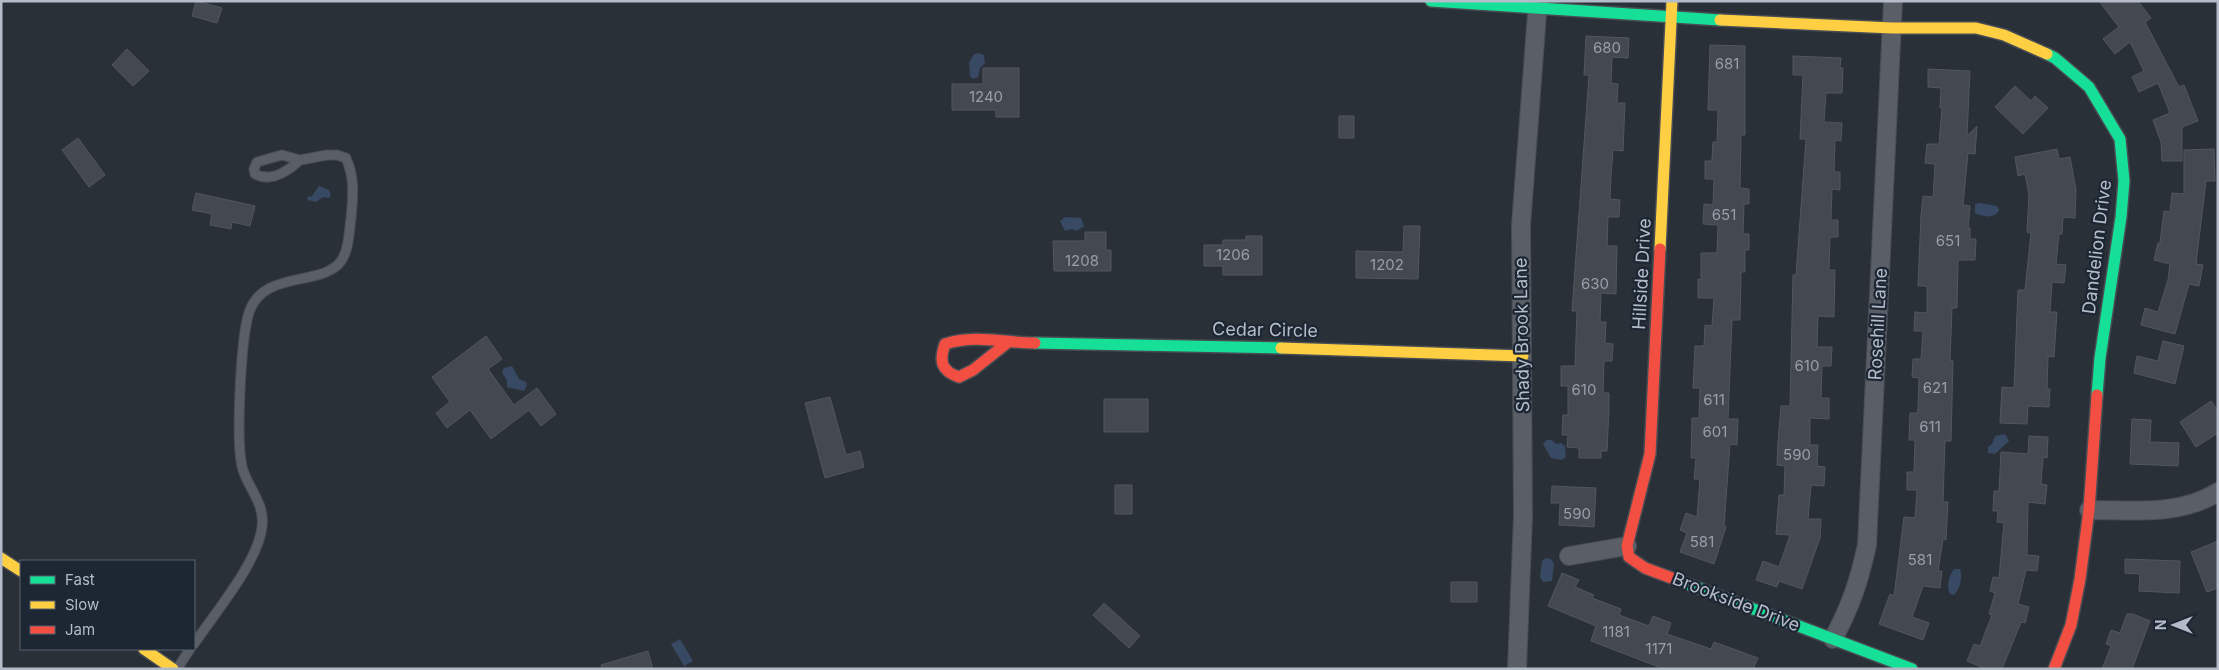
<svg xmlns="http://www.w3.org/2000/svg" width="2219" height="670" font-family="Inter,sans-serif">
  <rect width="100%" height="100%" fill="#2a3038"/>
  <path fill="#384963" d="M 979,53 L 984,55 L 985,63 L 980,68 L 978,77 L 973,79 L 970,76 L 969,63 L 974,54 Z
    M 319,186 L 329,190 L 331,196 L 328,198 L 323,197 L 316,202 L 308,200 L 307,197 L 312,196 Z
    M 1980,203 L 1997,206 L 1999,210 C 1995,219 1983,217 1975,213 L 1975,204 Z
    M 1065,217 L 1081,218 L 1084,226 L 1077,231 L 1072,229 L 1065,231 L 1060,221 Z
    M 512,366 L 519,379 L 526,382 L 527,385 L 524,391 L 507,387 L 507,381 L 502,372 L 504,368 Z
    M 2005,434 L 2009,441 L 1995,454 L 1988,453 L 1988,447 L 1992,444 L 1995,436 Z
    M 1547,440 L 1552,440 L 1556,444 L 1561,443 L 1565,446 L 1566,457 L 1562,460 L 1551,458 L 1543,444 Z
    M 1546,558 L 1551,559 L 1554,564 L 1552,581 L 1543,582 L 1540,577 L 1542,561 Z
    M 1954,569 L 1960,569 C 1963,576 1960,590 1954,595 L 1950,594 C 1946,586 1949,576 1954,569 Z
    M 680,639 L 693,661 L 684,666 L 671,644 Z"/>
  <path fill="#444950" stroke="#52575f" d="M 196,1 L 222,8 L 217,23 L 192,16 Z
    M 2099,1 L 2138,1 L 2151,18 L 2145,22 L 2179,87 L 2184,85 L 2198,121 L 2182,127 L 2182,161 L 2162,161 L 2161,142 L 2153,120 L 2170,113 L 2158,83 L 2139,92 L 2132,77 L 2144,71 L 2130,42 L 2115,54 L 2103,39 L 2119,27 Z
    M 1586,36 L 1629,38 L 1628,58 L 1612,57 L 1611,83 L 1618,84 L 1617,103 L 1625,103 L 1623,151 L 1613,150 L 1611,176 L 1610,199 L 1620,200 L 1619,217 L 1608,217 L 1607,246 L 1617,246 L 1616,294 L 1601,293 L 1600,322 L 1606,322 L 1605,343 L 1613,344 L 1612,361 L 1604,361 L 1603,393 L 1609,393 L 1609,409 L 1607,451 L 1601,451 L 1601,458 L 1579,458 L 1579,448 L 1567,447 L 1568,435 L 1562,435 L 1563,415 L 1568,415 L 1568,386 L 1561,386 L 1561,366 L 1575,366 L 1577,311 L 1572,311 L 1589,75 L 1584,75 Z
    M 1710,45 L 1745,46 L 1745,135 L 1741,135 L 1740,188 L 1749,189 L 1749,204 L 1744,204 L 1743,234 L 1749,234 L 1749,250 L 1745,250 L 1745,272 L 1741,272 L 1740,320 L 1732,320 L 1728,419 L 1738,419 L 1737,445 L 1730,444 L 1724,526 L 1726,527 L 1714,564 L 1680,552 L 1687,533 L 1680,530 L 1686,513 L 1697,517 L 1700,479 L 1694,479 L 1696,458 L 1691,458 L 1692,418 L 1699,418 L 1700,388 L 1693,388 L 1695,346 L 1704,346 L 1705,325 L 1712,326 L 1714,298 L 1698,298 L 1698,279 L 1701,280 L 1701,253 L 1717,253 L 1718,225 L 1703,224 L 1704,204 L 1713,205 L 1714,179 L 1705,179 L 1705,161 L 1712,161 L 1713,142 L 1717,142 L 1718,110 L 1708,110 Z
    M 127,49 L 149,71 L 133,86 L 112,65 Z
    M 1793,56 L 1841,58 L 1840,68 L 1843,68 L 1842,93 L 1826,93 L 1824,122 L 1842,123 L 1841,141 L 1835,140 L 1834,172 L 1840,172 L 1840,190 L 1832,189 L 1831,220 L 1838,220 L 1838,237 L 1830,237 L 1829,270 L 1835,270 L 1834,317 L 1818,316 L 1817,347 L 1832,347 L 1831,366 L 1822,366 L 1821,398 L 1829,398 L 1829,419 L 1810,418 L 1810,445 L 1818,445 L 1817,466 L 1825,467 L 1824,486 L 1811,485 L 1808,519 L 1821,519 L 1820,538 L 1802,589 L 1779,581 L 1777,587 L 1756,580 L 1763,561 L 1779,567 L 1790,535 L 1776,534 L 1779,495 L 1784,495 L 1785,466 L 1777,465 L 1778,443 L 1781,406 L 1790,406 L 1793,275 L 1796,275 L 1806,139 L 1800,139 L 1803,75 L 1793,75 Z
    M 983,68 L 1019,68 L 1019,117 L 996,117 L 996,110 L 952,110 L 952,84 L 983,84 Z
    M 1928,69 L 1970,71 L 1967,136 L 1977,126 L 1975,154 L 1968,153 L 1963,205 L 1970,206 L 1968,228 L 1970,228 L 1970,239 L 1976,239 L 1975,260 L 1958,260 L 1957,308 L 1952,308 L 1950,360 L 1953,361 L 1951,441 L 1945,441 L 1943,502 L 1948,502 L 1946,540 L 1943,539 L 1938,571 L 1942,571 L 1940,588 L 1923,586 L 1912,617 L 1929,623 L 1923,640 L 1879,624 L 1890,594 L 1894,596 L 1904,517 L 1915,518 L 1917,490 L 1907,490 L 1907,472 L 1914,472 L 1915,440 L 1909,440 L 1910,413 L 1917,413 L 1918,409 L 1919,378 L 1912,377 L 1913,359 L 1921,359 L 1923,331 L 1914,331 L 1915,312 L 1927,313 L 1927,286 L 1918,286 L 1921,215 L 1923,196 L 1933,197 L 1935,164 L 1925,163 L 1927,144 L 1939,144 L 1942,108 L 1940,108 L 1941,88 L 1928,87 Z
    M 2015,86 L 2031,101 L 2035,96 L 2048,108 L 2023,134 L 1995,107 Z
    M 1339,116 L 1354,116 L 1354,138 L 1339,138 Z
    M 78,138 L 105,175 L 89,187 L 62,150 Z
    M 2057,149 L 2059,159 L 2070,157 L 2076,190 L 2075,218 L 2063,217 L 2062,234 L 2059,234 L 2056,264 L 2066,265 L 2064,283 L 2052,282 L 2050,312 L 2057,312 L 2054,357 L 2048,356 L 2047,389 L 2050,389 L 2049,407 L 2028,406 L 2027,424 L 2000,423 L 2002,387 L 2014,388 L 2018,290 L 2025,290 L 2031,233 L 2027,232 L 2029,195 L 2025,174 L 2018,176 L 2015,157 Z
    M 2214,149 L 2215,181 L 2206,181 L 2196,264 L 2203,265 L 2199,286 L 2189,284 L 2175,334 L 2141,325 L 2145,308 L 2158,312 L 2168,280 L 2170,264 L 2154,260 L 2158,243 L 2160,243 L 2164,211 L 2170,212 L 2172,193 L 2184,194 L 2184,150 Z
    M 196,193 L 255,206 L 250,226 L 232,222 L 231,229 L 210,225 L 212,214 L 192,210 Z
    M 1404,226 L 1420,226 L 1418,279 L 1356,278 L 1356,251 L 1403,252 Z
    M 1085,232 L 1106,232 L 1106,250 L 1111,250 L 1111,271 L 1054,271 L 1053,241 L 1085,241 Z
    M 1246,236 L 1262,236 L 1262,275 L 1223,275 L 1223,266 L 1204,266 L 1204,245 L 1223,245 L 1223,240 L 1246,240 Z
    M 486,336 L 502,359 L 488,369 L 514,405 L 537,388 L 556,414 L 541,426 L 529,410 L 491,439 L 470,410 L 447,428 L 436,413 L 450,402 L 432,377 Z
    M 2163,341 L 2184,346 L 2175,384 L 2134,373 L 2137,356 L 2158,361 Z
    M 830,397 L 846,455 L 860,451 L 864,467 L 825,478 L 805,403 Z
    M 1104,399 L 1148,399 L 1148,432 L 1104,432 Z
    M 2211,401 L 2218,411 L 2218,433 L 2196,447 L 2180,422 Z
    M 2132,419 L 2151,420 L 2150,442 L 2179,443 L 2178,466 L 2130,464 Z
    M 2029,436 L 2048,437 L 2047,458 L 2043,457 L 2041,484 L 2047,485 L 2045,504 L 2028,502 L 2027,555 L 2039,556 L 2037,571 L 2026,570 L 2018,604 L 2029,607 L 2025,623 L 2021,622 L 2002,669 L 1986,669 L 1967,661 L 1974,644 L 1980,646 L 1992,615 L 1989,614 L 1995,593 L 1990,591 L 1993,577 L 1999,578 L 2004,523 L 1997,522 L 1998,511 L 1993,511 L 1994,491 L 1999,491 L 2001,452 L 2028,454 Z
    M 1115,485 L 1132,485 L 1132,514 L 1115,514 Z
    M 1552,486 L 1596,488 L 1594,527 L 1559,525 L 1560,503 L 1551,503 Z
    M 2218,541 L 2218,588 L 2207,592 L 2191,552 Z
    M 2125,559 L 2180,561 L 2179,593 L 2139,591 L 2140,574 L 2125,573 Z
    M 1562,573 L 1579,580 L 1575,587 L 1594,595 L 1592,598 L 1621,609 L 1619,615 L 1649,626 L 1653,616 L 1671,623 L 1667,634 L 1711,649 L 1714,642 L 1758,658 L 1753,669 L 1664,669 L 1591,641 L 1596,626 L 1548,606 Z
    M 1451,582 L 1477,582 L 1477,602 L 1451,602 Z
    M 1104,603 L 1140,636 L 1129,648 L 1093,615 Z
    M 2127,614 L 2133,614 L 2150,621 L 2132,669 L 2102,669 L 2111,646 L 2106,644 L 2111,630 L 2120,633 Z
    M 648,651 L 653,669 L 602,669 L 601,665 Z"/>
  <g fill="none" stroke-linecap="round" stroke-linejoin="round">
    <defs>
      <path id="lane" d="M 194,644 C 215,613 258,562 262,527 C 265,504 250,491 243,470 C 235,445 241,343 248,316 C 260,268 322,288 341,261 C 349,250 349,232 351,218 C 353,196 355,178 346,158 L 337,155 L 327,155 L 300,160 L 282,155 L 257,162 L 254,169 L 255,174 C 271,183 288,171 300,160
        M 177,669 L 190,649"/>
      <path id="street" d="M 2089,510 C 2133,510 2180,516 2218,492
        M 1569,556 L 1627,546
        M 1833,639 C 1851,606 1859,581 1867,545 L 1893,1
        M 1517,669 L 1523,516 L 1521,225 L 1538,1"/>
      <path id="fast" d="M 1431,1 L 1720,20
        M 2047,54 L 2055,58 L 2089,87 L 2120,139 L 2124,181 L 2121,217 L 2100,358 L 2097,395
        M 1035,343 L 1281,348
        M 1677,580 L 1912,669"/>
      <path id="slow" d="M 1720,20 L 1892,28 L 1976,28 L 2004,35 L 2047,54
        M 1660,249 L 1672,1
        M 1281,348 L 1523,356
        M 1,558 L 21,571
        M 144,649 L 173,669"/>
      <path id="jam" d="M 1660,249 L 1650,454 L 1627,546 L 1629,557 L 1645,568 L 1677,580
        M 1007,343 L 973,370 L 959,377 C 941,371 939,361 945,344 C 977,334 1003,343 1035,343
        M 2054,669 L 2071,625 L 2080,579 L 2089,510 L 2097,395"/>
    </defs>
    <use href="#lane" stroke="#484c53" stroke-width="11"/>
    <use href="#street" stroke="#484c53" stroke-width="20"/>
    <use href="#fast" stroke="#484c53" stroke-width="14"/>
    <use href="#slow" stroke="#484c53" stroke-width="14"/>
    <use href="#jam" stroke="#484c53" stroke-width="14"/>
    <use href="#lane" stroke="#5a5e66" stroke-width="9"/>
    <use href="#street" stroke="#5a5e66" stroke-width="18"/>
    <use href="#fast" stroke="#16e098" stroke-width="11"/>
    <use href="#slow" stroke="#ffcf43" stroke-width="11"/>
    <use href="#jam" stroke="#f24e42" stroke-width="11"/>
  </g>
  <g text-anchor="middle" stroke-width="4.5" stroke-linejoin="round" paint-order="stroke">
    <g font-size="15" fill="#989fab">
      <text x="1607" y="53">680</text>
      <text x="1727" y="69">681</text>
      <text x="986" y="102">1240</text>
      <text x="1724" y="220">651</text>
      <text x="1948" y="246">651</text>
      <text x="1233" y="260">1206</text>
      <text x="1082" y="266">1208</text>
      <text x="1387" y="270">1202</text>
      <text x="1595" y="289">630</text>
      <text x="1807" y="371">610</text>
      <text x="1935" y="393">621</text>
      <text x="1584" y="395">610</text>
      <text x="1714" y="405">611</text>
      <text x="1930" y="432">611</text>
      <text x="1715" y="437">601</text>
      <text x="1797" y="460">590</text>
      <text x="1577" y="519">590</text>
      <text x="1702" y="547">581</text>
      <text x="1920" y="565">581</text>
      <text x="1616" y="637">1181</text>
      <text x="1659" y="654">1171</text>
    </g>
    <g font-size="18" fill="#b4bcc9" stroke="#1d2633">
      <text transform="translate(2097 247) rotate(-83)" y="6">Dandelion Drive</text>
      <text transform="translate(1642 274) rotate(-87)" y="6">Hillside Drive</text>
      <text transform="translate(1878 324) rotate(-87)" y="6">Rosehill Lane</text>
      <text transform="translate(1265 330) rotate(1)" y="6">Cedar Circle</text>
      <text transform="translate(1522 335) rotate(-91)" y="6">Shady Brook Lane</text>
      <text transform="translate(1736 602) rotate(21)" y="6">Brookside Drive</text>
    </g>
  </g>
  <rect width="2219" height="670" fill="none" stroke="#b4bcc9" stroke-width="5"/>
  <rect x="20" y="560" width="175" height="90" fill="#1d2633" stroke="#59626f"/>
  <rect x="30" y="576" width="25" height="8" fill="#16e098" stroke="#59626f"/>
  <text x="65" y="585" font-size="15" fill="#b4bcc9">Fast</text>
  <rect x="30" y="601" width="25" height="8" fill="#ffcf43" stroke="#59626f"/>
  <text x="65" y="610" font-size="15" fill="#b4bcc9">Slow</text>
  <rect x="30" y="626" width="25" height="8" fill="#f24e42" stroke="#59626f"/>
  <text x="65" y="635" font-size="15" fill="#b4bcc9">Jam</text>
  <g transform="translate(2174 625) rotate(270)" stroke="#1d2633" stroke-width="4" paint-order="stroke">
  <path d="M0-4L9 19L0 12L-9 19Z" fill="#b4bcc9"/>
  <text y="-8" font-size="14" font-weight="bold" text-anchor="middle" fill="#b4bcc9">N</text>
  </g>
</svg>
